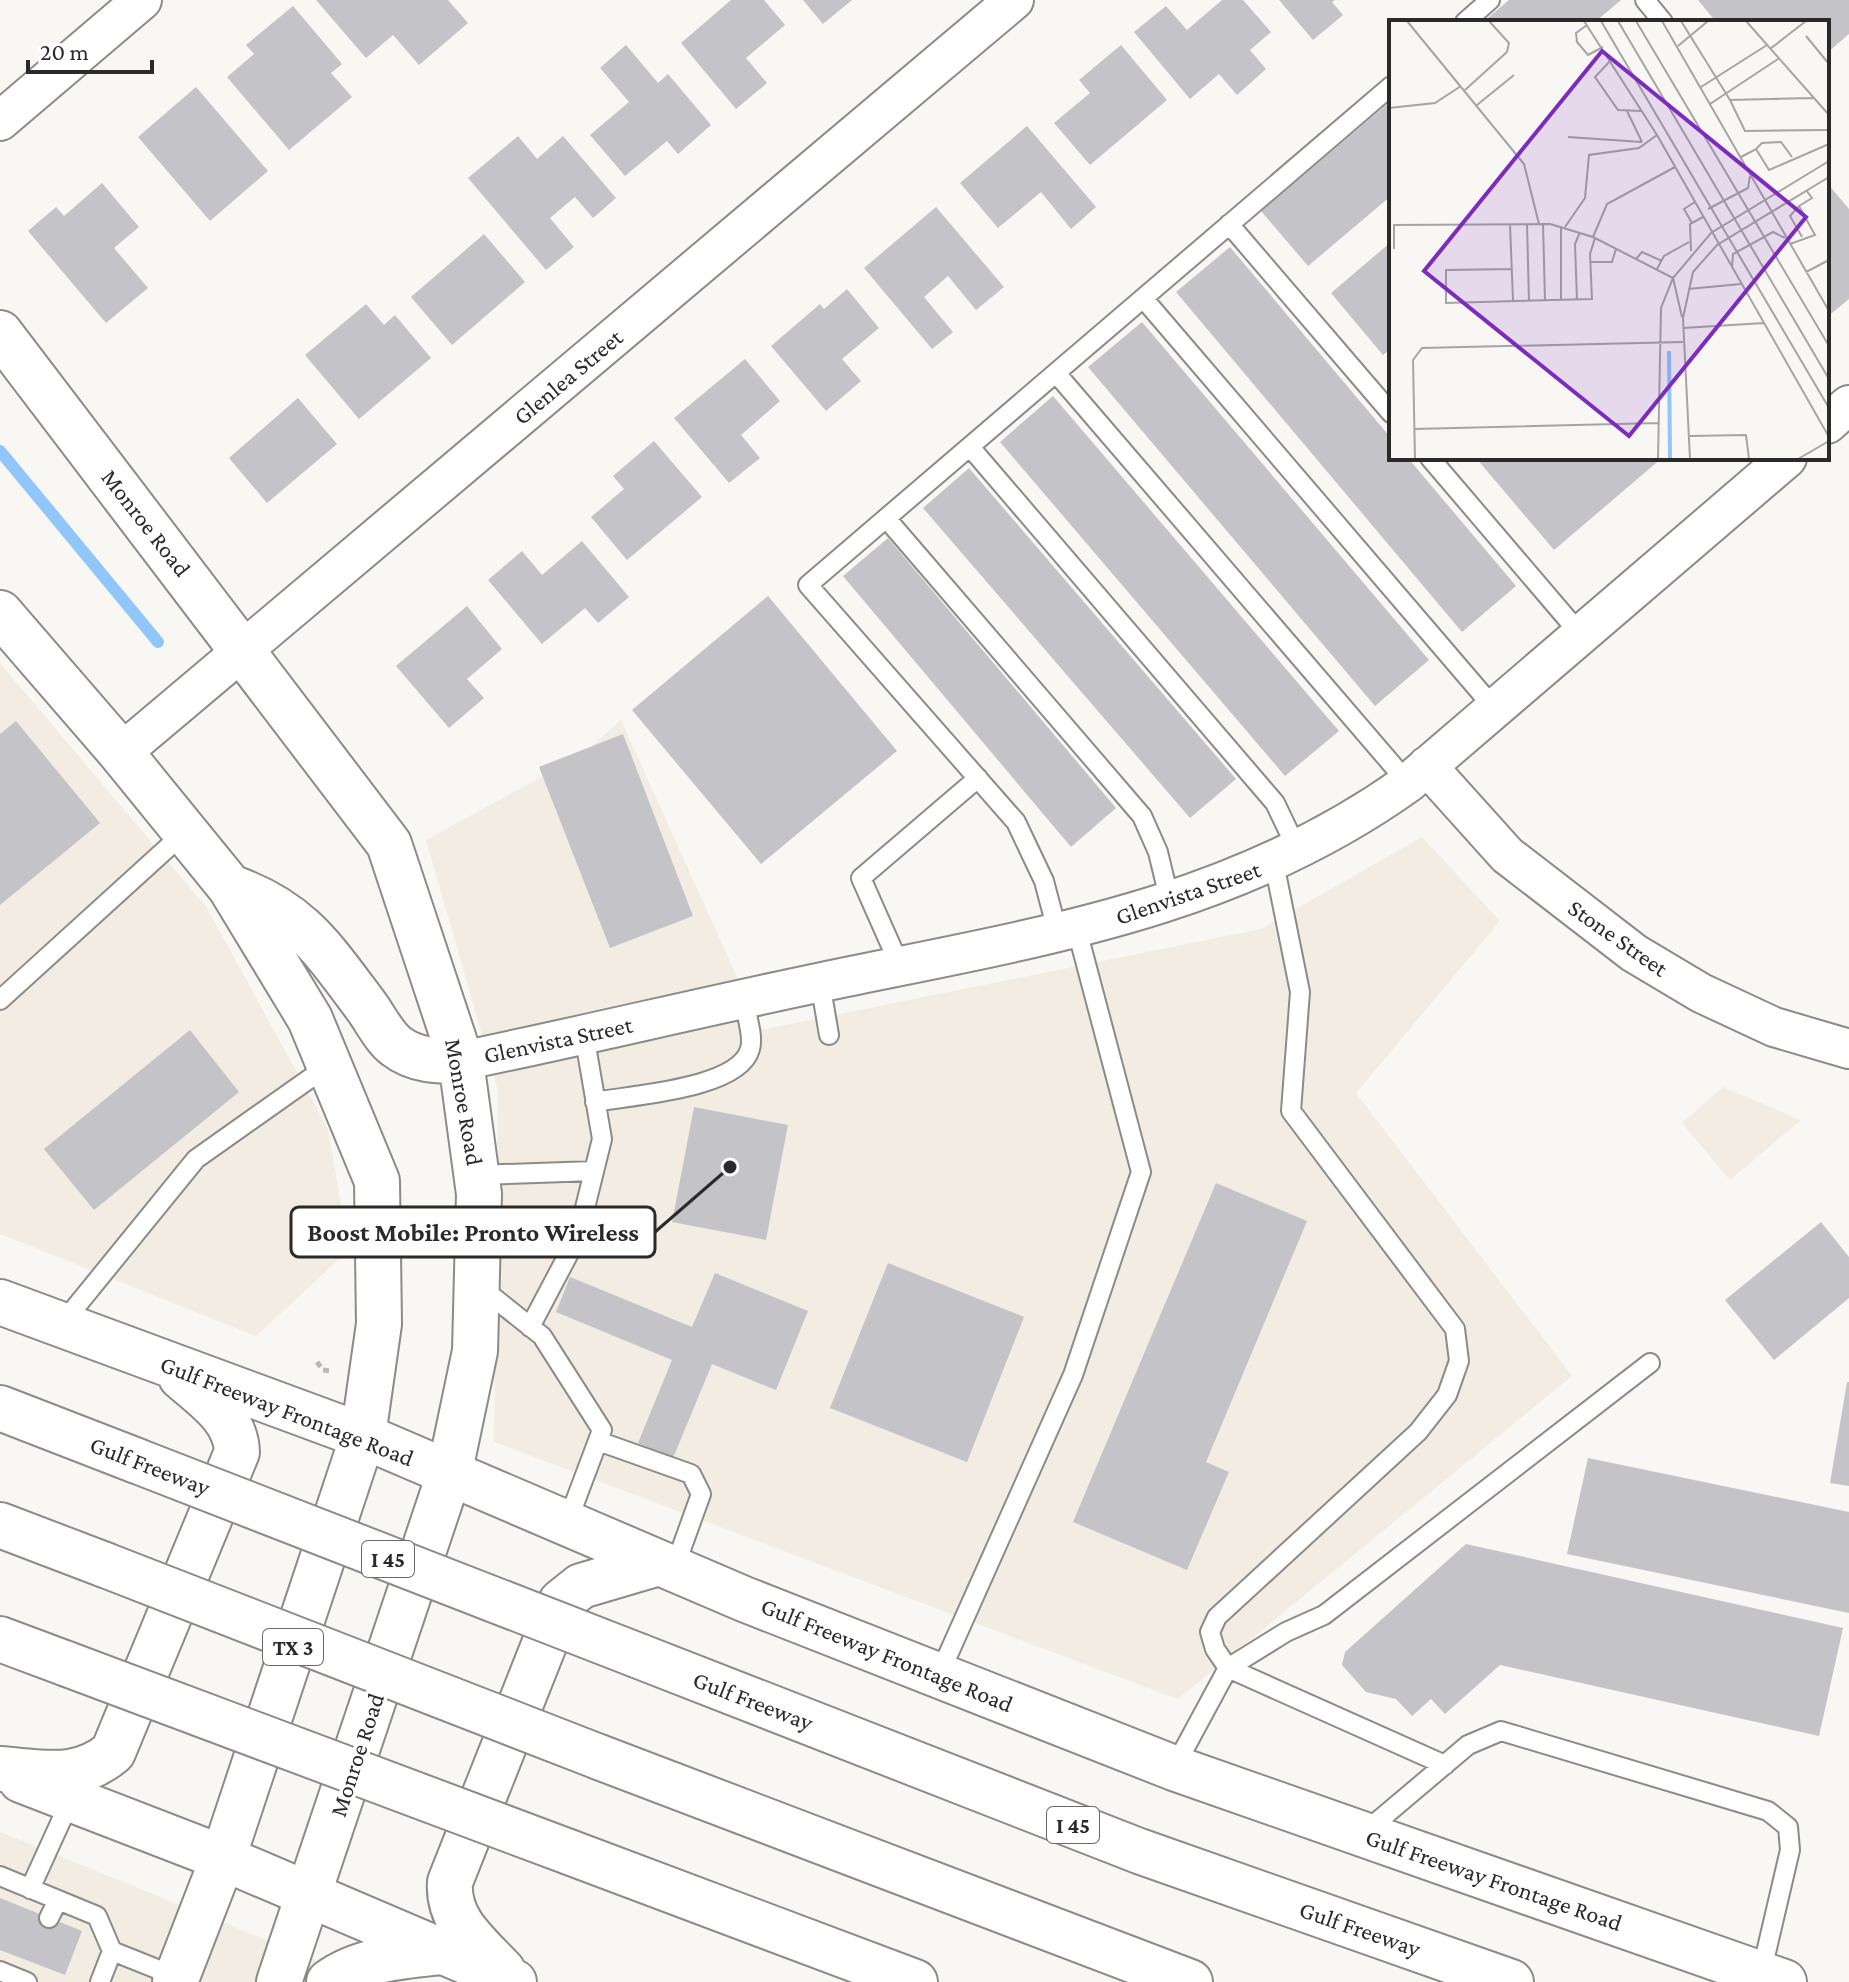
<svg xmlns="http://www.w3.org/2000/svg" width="1849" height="1982" font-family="'Crimson Pro',serif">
  <rect width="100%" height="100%" fill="#f9f7f4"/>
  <path fill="#f2ece2" d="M 0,663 L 207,908 L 328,1129 L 349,1250 L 256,1336 L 0,1234 Z
    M 621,720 L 761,1030 L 1261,929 L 1422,837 L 1500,921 L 1356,1093 L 1572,1376 L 1178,1699 L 494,1442 L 498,1091 L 426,840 L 582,755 Z
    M 1723,1087 L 1801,1120 L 1730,1180 L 1682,1123 Z
    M 0,1832 L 370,1982 L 0,1982 Z"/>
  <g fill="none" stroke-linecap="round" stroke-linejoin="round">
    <path stroke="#91c6fa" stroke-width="12" d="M 0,451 L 158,642"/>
  </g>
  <path fill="#c4c3c7" d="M 316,0 L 448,0 L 468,23 L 419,65 L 393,35 L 366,58 Z
    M 731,0 L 764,0 L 785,25 L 746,58 L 767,83 L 736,109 L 681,43 Z
    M 803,0 L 852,0 L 823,24 Z
    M 1222,0 L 1243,0 L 1271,32 L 1250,50 L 1266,69 L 1237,95 L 1219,74 L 1190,99 L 1134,32 L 1166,6 L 1187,30 Z
    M 1279,0 L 1335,0 L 1332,2 L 1343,15 L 1313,40 Z
    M 1509,0 L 1621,0 L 1595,22 L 1483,22 Z
    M 1698,0 L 1849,0 L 1849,34 L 1827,53 L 1827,22 L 1716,22 Z
    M 293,6 L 342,64 L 331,73 L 352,97 L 289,150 L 227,77 L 254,54 L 246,45 Z
    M 626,45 L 658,83 L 668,74 L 711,125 L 678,154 L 667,141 L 625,176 L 590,135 L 629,102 L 600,68 Z
    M 1121,45 L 1167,100 L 1090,165 L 1054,123 L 1090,93 L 1079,80 Z
    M 196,87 L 268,171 L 210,221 L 138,137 Z
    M 1391,101 L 1391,196 L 1308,266 L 1261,211 Z
    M 1027,126 L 1096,207 L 1071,229 L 1041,192 L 998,228 L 960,183 Z
    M 518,136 L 537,159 L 563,136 L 616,198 L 593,218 L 575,197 L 550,218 L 574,247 L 546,270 L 468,178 Z
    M 102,183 L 139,227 L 114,248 L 148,288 L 106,323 L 28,231 L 56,207 L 64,216 Z
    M 1827,183 L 1849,209 L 1849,299 L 1827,317 Z
    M 936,207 L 1004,287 L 976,310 L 948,276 L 924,297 L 953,332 L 932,349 L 864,268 Z
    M 484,234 L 525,282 L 452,345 L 411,297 Z
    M 1391,242 L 1391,349 L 1383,355 L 1331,293 Z
    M 1230,247 L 1391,438 L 1391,458 L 1408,458 L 1516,586 L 1462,632 L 1176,292 Z
    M 847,289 L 879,328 L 842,359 L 861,381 L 826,411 L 771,346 L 820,304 L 824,309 Z
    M 366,304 L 384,325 L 395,315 L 431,358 L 359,419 L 305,355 Z
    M 1142,322 L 1429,660 L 1375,706 L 1088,367 Z
    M 745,359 L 780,401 L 741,435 L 760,458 L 729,483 L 674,418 Z
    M 1053,396 L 1339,731 L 1285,776 L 1000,442 Z
    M 298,398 L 337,444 L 267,503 L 229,458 Z
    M 654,441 L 702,497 L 627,560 L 591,517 L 624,489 L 613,476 Z
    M 1476,458 L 1662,458 L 1554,550 Z
    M 969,468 L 1236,779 L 1190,818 L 923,508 Z
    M 888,538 L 1116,808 L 1071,847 L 843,576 Z
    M 582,541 L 629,597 L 598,623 L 585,608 L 542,644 L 488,580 L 522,551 L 542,575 Z
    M 768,596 L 897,751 L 761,864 L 632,710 Z
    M 467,606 L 502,649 L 467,679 L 484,698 L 449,728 L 396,666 Z
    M 16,721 L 100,823 L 0,905 L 0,734 Z
    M 623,734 L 693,916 L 610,948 L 539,767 Z
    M 190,1030 L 239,1092 L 94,1210 L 44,1149 Z
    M 694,1107 L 788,1125 L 766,1240 L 672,1222 Z
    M 1216,1183 L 1307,1221 L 1206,1462 L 1229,1472 L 1187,1570 L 1073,1522 Z
    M 1821,1222 L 1849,1257 L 1849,1298 L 1774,1360 L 1725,1300 Z
    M 888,1263 L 1024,1317 L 967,1462 L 830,1408 Z
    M 715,1273 L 808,1311 L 776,1390 L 712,1364 L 673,1458 L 638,1443 L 672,1360 L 556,1312 L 570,1277 L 692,1327 Z
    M 1847,1382 L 1849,1382 L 1849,1486 L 1830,1483 Z
    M 1588,1458 L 1849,1512 L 1849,1613 L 1567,1554 Z
    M 1466,1544 L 1843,1628 L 1819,1736 L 1500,1665 L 1445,1714 L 1431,1699 L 1412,1716 L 1396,1699 L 1366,1692 L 1342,1665 L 1345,1652 Z
    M 0,1898 L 82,1931 L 65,1975 L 0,1950 Z"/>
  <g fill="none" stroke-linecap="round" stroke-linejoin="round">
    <defs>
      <path id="lane" d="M 1645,0 L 1663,22
        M 1465,22 L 1490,0
        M 1229,224 L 1391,413
        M 1143,298 L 1494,708
        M 1056,373 L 1408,783
        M 970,447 L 1275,803 L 1298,851
        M 1430,458 L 1581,635
        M 886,518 L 1142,816 L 1158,852 L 1170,902
        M 1058,934 L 1044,881 L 1016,822 L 808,585 L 1391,86
        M 900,966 L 861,878 L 978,778
        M 820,982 L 829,1035
        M 0,1000 L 185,832
        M 595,1102 C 632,1095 739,1089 750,1049 C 754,1036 746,1013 743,999
        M 477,1175 L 594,1171
        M 479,1286 L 542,1336 L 602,1430 L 567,1523
        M 61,1325 L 196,1159 L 329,1065
        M 530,1327 L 578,1236 L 602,1139 L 584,1034
        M 598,1441 L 691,1474 L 701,1494 L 674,1569
        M 1228,1668 L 1286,1632 L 1324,1615 L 1650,1363
        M 1228,1668 L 1445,1765
        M 939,1675 L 1073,1375 L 1141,1172 L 1077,930
        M 1174,1768 L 1228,1668 L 1215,1649 L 1210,1632 L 1217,1617 L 1418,1432 L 1447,1395 L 1459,1361 L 1455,1329 L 1291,1111 L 1300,992 L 1274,863
        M 1365,1832 L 1468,1745 L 1501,1731 L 1768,1811 L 1788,1827 L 1790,1850 L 1761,1974
        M 0,1876 L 97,1916 L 112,1951 L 100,1982
        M 30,1889 L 71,1799
        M 49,1918 L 58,1900
        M 112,1951 L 177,1977
        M 0,1971 L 27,1982"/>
      <path id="street" d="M 0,121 L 142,0
        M 1827,424 L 1849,405
        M 121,753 L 1014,0
        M 1427,766 L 1507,855 L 1634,953 L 1701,993 L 1774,1027 L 1849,1049
        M 461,1061 C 582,1036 702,1007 822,982 C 1032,938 1229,911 1408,783 L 1787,458"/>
      <path id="secondary" d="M 0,333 L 389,844 L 461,1061 L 479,1194 L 475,1351 L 449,1475
        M 0,613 L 121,753 L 230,887 L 310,1019 L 377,1181 L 379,1324 L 363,1436
        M 230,887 C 300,911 323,949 366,1006 C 375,1018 384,1037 396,1046 C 415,1061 438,1061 461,1061
        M 0,1302 L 363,1436 L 744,1599 L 1174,1768 L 1784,1982
        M 0,1769 C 43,1772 78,1782 113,1752 L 237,1452 C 236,1418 205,1398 181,1377
        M 21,1780 L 223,1858 L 514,1982
        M 503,1971 C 478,1944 447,1921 450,1882 L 561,1602 L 581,1586 L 659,1563"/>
      <path id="primary" d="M 175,1982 L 223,1858 L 363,1436
        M 279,1982 L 449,1475
        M 329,1982 C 360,1959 405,1956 442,1952"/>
      <path id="highway" d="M 0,1408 L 137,1461
        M 0,1525 L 105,1565
        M 0,1639 L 67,1664
        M 639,1656 L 1139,1851 L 1511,1982
        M 599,1757 L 1190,1982
        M 569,1852 L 915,1982"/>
    </defs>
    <use href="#lane" stroke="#8c8b88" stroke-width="22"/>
    <use href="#street" stroke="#8c8b88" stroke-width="42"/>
    <use href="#secondary" stroke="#8c8b88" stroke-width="48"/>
    <use href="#primary" stroke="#8c8b88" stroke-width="48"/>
    <use href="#highway" stroke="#8c8b88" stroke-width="48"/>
    <path stroke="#b9b8b5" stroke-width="5" stroke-dasharray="6 4" stroke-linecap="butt" d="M 317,1362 L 323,1370 L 332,1371"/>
    <use href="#lane" stroke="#fff" stroke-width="18"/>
    <use href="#street" stroke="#fff" stroke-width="38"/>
    <use href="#secondary" stroke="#fff" stroke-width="44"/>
    <use href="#primary" stroke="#fff" stroke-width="44"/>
    <use href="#highway" stroke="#fff" stroke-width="44"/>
    <defs>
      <path id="highway-bridge" d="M 137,1461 L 639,1656
        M 105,1565 L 599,1757
        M 67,1664 L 569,1852"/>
    </defs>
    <use href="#highway-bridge" stroke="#8c8b88" stroke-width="48" stroke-linecap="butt"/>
    <use href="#highway-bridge" stroke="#fff" stroke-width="44"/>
  </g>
  <g text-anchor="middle" stroke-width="7" stroke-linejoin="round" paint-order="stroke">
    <g fill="#fff" stroke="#6a6a69" stroke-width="2">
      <rect x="362" y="1541" width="52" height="36" rx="6"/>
      <rect x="263" y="1629" width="60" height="36" rx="6"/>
      <rect x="1047" y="1807" width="52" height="36" rx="6"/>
    </g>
    <g font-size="22" font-weight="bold" fill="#2a2a29">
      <text x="388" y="1567">I 45</text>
      <text x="293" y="1655">TX 3</text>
      <text x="1073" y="1833">I 45</text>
    </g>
    <g font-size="24" fill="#2a2a29" stroke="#fff">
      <text transform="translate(568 377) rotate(-40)" y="8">Glenlea Street</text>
      <text transform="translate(146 523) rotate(52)" y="8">Monroe Road</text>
      <text transform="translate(1188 893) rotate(-19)" y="8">Glenvista Street</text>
      <text transform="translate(1618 938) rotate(35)" y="8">Stone Street</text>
      <text transform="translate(558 1040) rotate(-12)" y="8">Glenvista Street</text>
      <text transform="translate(464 1102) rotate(80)" y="8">Monroe Road</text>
      <text transform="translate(287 1411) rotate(21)" y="8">Gulf Freeway Frontage Road</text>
      <text transform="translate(150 1466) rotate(21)" y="8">Gulf Freeway</text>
      <text transform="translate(887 1655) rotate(22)" y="8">Gulf Freeway Frontage Road</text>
      <text transform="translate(753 1701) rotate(21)" y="8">Gulf Freeway</text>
      <text transform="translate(357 1755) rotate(-72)" y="8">Monroe Road</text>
      <text transform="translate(1494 1880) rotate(19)" y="8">Gulf Freeway Frontage Road</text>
      <text transform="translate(1360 1929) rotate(19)" y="8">Gulf Freeway</text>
    </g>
  </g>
  <g transform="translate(1389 20)">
    <rect width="440" height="440" fill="#f9f7f4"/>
    <path fill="none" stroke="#91c6fa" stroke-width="4" d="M 280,331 L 281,439"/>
    <path fill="none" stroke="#a6a5a3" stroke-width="2" d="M 18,1 L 135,144 L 150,204M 195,1 L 268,115 L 440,417M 212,1 L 440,388M 229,1 L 440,359M 247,1 L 440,326M 273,1 L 440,291M 292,1 L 341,80 L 425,78M 357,1 L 440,95M 198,5 L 187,13 L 188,22 L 199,35 L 214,27M 417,16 L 440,44M 289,26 L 319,1M 381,29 L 417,1M 222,40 L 206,57 L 229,90 L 253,91M 312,67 L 378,25M 76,70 L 118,32 L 120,23 L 100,1M 341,80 L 356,111 L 440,110M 321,84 L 389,39M 88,85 L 125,55M 0,88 L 46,83 L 72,66M 238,91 L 253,122M 179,117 L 253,122M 367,129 L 373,123 L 392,122 L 403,137M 352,137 L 367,129 L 380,150 L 440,124M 410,186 L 401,196 L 413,217M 319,189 L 359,168 L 361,156M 154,203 L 156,280M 303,203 L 295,189 L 306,182M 121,204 L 124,281M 138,204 L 140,281M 172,206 L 172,280M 176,207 L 196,178 L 200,135 L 250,128 L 268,115M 204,217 L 218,184 L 286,147M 401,224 L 426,215 L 410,186 L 423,178 L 417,170M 5,229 L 5,205 L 161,204 L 204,217 L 284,258M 302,231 L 301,204 L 314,197M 247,239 L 253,232 L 273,241M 201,242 L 223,242 L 227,229M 343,248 L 344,234 L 384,212 L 396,218M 123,249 L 57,250 L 57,283 L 203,279 L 201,234 L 206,218M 268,249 L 275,236 L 300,222M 417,252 L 440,240M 284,258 L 293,297M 299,269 L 352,264M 188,280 L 186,224 L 191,212M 294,308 L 375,303M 25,409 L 269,403M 301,416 L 357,415 L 360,439M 26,439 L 24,340 L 33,328 L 294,322M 269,439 L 272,288 L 284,258 L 322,213 L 440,141M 301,439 L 294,298 L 304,252 L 328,225 L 440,157M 409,439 L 440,421"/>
    <path fill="#7b2cbf" fill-opacity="0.15" stroke="#7b2cbf" stroke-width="4" d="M 213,31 L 417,197 L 240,416 L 35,251 Z"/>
    <rect width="440" height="440" fill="none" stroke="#2a2a29" stroke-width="4"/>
  </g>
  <path fill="none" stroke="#2a2a29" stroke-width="3" d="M730 1167L655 1232"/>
  <circle fill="#2a2a29" stroke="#fff" stroke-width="3" cx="730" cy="1167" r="8"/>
  <rect fill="#fff" stroke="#2a2a29" stroke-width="3" x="291" y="1207" width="364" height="50" rx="8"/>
  <g font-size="26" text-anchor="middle" font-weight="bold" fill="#2a2a29">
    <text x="473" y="1241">Boost Mobile: Pronto Wireless</text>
  </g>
  <path d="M28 60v12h124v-12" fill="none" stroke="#2a2a29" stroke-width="4"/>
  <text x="40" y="60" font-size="24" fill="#2a2a29" stroke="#ffffff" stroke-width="6" paint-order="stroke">20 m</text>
</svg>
